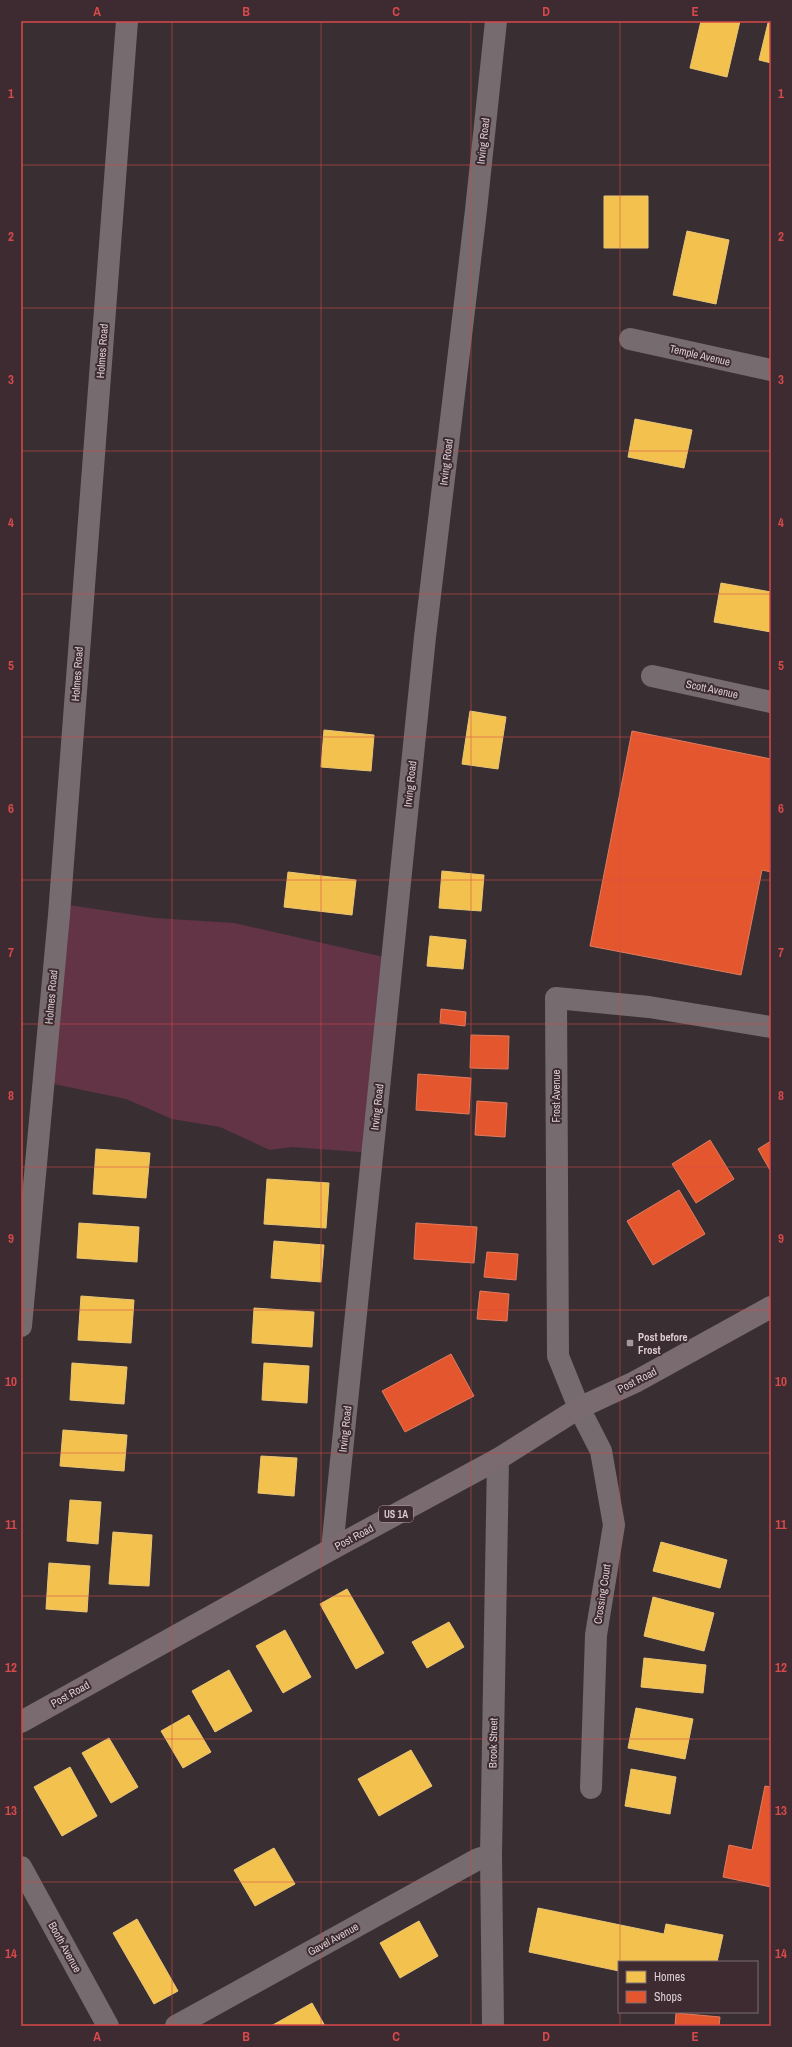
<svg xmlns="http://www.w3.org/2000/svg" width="792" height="2047" font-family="'Archivo Narrow',sans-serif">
  <rect width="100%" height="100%" fill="#392f32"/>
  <path fill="#623446" d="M 62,904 L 155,918 L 234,923 L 384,957 L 373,1153 L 292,1147 L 270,1150 L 220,1127 L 172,1119 L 126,1099 L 49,1083 Z"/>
  <path fill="#f2c14e" stroke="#ebc576" d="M 701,21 L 740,21 L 727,77 L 690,68 Z
    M 768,23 L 771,23 L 771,63 L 759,60 Z
    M 604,196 L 648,196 L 648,248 L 604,248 Z
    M 687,231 L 729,240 L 716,304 L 673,295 Z
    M 635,419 L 692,430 L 684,468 L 628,457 Z
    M 721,583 L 771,592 L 771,632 L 714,622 Z
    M 470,711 L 506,717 L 498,769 L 462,764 Z
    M 324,730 L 374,735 L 371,771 L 321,767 Z
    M 442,871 L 484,875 L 481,911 L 439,908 Z
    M 288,872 L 356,880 L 352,915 L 284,907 Z
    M 430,936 L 466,940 L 463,969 L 427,966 Z
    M 96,1149 L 150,1153 L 146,1198 L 93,1194 Z
    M 267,1179 L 329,1183 L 326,1228 L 264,1224 Z
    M 79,1223 L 139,1227 L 137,1262 L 77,1258 Z
    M 274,1241 L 324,1245 L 321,1282 L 271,1278 Z
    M 81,1296 L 134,1300 L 131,1343 L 78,1340 Z
    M 254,1308 L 314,1312 L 312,1347 L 252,1343 Z
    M 72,1363 L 127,1367 L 124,1404 L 70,1400 Z
    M 264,1363 L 309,1366 L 307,1403 L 262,1400 Z
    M 63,1430 L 127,1435 L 124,1471 L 60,1466 Z
    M 261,1456 L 297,1458 L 294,1496 L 258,1493 Z
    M 70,1500 L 101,1502 L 98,1544 L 67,1541 Z
    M 113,1532 L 152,1535 L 149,1586 L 109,1584 Z
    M 661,1542 L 727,1560 L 720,1588 L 653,1571 Z
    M 49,1563 L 90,1566 L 87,1612 L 46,1609 Z
    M 347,1589 L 384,1653 L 356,1669 L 320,1604 Z
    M 653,1597 L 714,1613 L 704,1651 L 644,1636 Z
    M 449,1622 L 464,1647 L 427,1668 L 412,1642 Z
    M 285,1630 L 311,1677 L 283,1693 L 256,1646 Z
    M 644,1658 L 706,1665 L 703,1693 L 641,1687 Z
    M 229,1670 L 252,1711 L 215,1732 L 192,1691 Z
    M 636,1708 L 693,1719 L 685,1759 L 628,1748 Z
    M 189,1715 L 211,1752 L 183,1768 L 161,1731 Z
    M 109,1738 L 138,1787 L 111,1803 L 82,1753 Z
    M 411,1750 L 432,1786 L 379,1816 L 358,1779 Z
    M 70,1767 L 97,1816 L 62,1836 L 34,1787 Z
    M 631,1769 L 676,1777 L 670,1814 L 625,1806 Z
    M 274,1848 L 295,1884 L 255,1906 L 234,1870 Z
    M 538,1908 L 664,1934 L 666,1924 L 723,1935 L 717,1962 L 619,1962 L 619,1971 L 529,1952 Z
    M 137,1919 L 178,1991 L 154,2004 L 113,1933 Z
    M 419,1921 L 438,1956 L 400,1978 L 380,1943 Z
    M 312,2003 L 325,2026 L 271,2026 Z"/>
  <path fill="#e4572e" stroke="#e17b60" d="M 632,731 L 771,759 L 771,872 L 762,870 L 741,975 L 590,946 Z
    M 441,1009 L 466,1012 L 465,1026 L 440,1023 Z
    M 471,1035 L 509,1036 L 508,1069 L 470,1068 Z
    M 418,1074 L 471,1078 L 469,1114 L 416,1110 Z
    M 477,1101 L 507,1103 L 505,1137 L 475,1135 Z
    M 710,1140 L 734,1179 L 696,1203 L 672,1164 Z
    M 771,1141 L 771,1172 L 758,1149 Z
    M 679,1190 L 705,1234 L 653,1265 L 627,1221 Z
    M 416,1223 L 477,1227 L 474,1263 L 414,1259 Z
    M 487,1252 L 518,1254 L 516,1280 L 484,1277 Z
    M 480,1291 L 509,1294 L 507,1321 L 477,1319 Z
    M 451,1354 L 474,1396 L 405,1432 L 382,1391 Z
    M 765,1786 L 771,1787 L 771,1887 L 723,1877 L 729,1845 L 752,1850 Z
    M 676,2013 L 720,2017 L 719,2026 L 675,2026 Z"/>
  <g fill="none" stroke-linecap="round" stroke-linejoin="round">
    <path stroke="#766b6f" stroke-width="22" d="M 630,339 L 771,370
      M 652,676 L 771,702
      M 21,1326 L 59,915 L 127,21
      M 332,1549 L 425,637 L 476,210 L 496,21
      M 591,1788 L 596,1635 L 614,1525 L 601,1451 L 579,1408 L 558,1356 L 556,998 L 649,1007 L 771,1027
      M 21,1867 L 108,2026
      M 176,2026 L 478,1859 L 491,1855
      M 493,2026 L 491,1855 L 498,1459"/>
    <path stroke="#796b70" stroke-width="22" d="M 21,1722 L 332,1549 L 498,1459 L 579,1408 L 635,1382 L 771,1307"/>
  </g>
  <path fill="none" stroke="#d7494a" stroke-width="1" stroke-opacity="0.55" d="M 172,21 L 172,2026M 321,21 L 321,2026M 471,21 L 471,2026M 620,21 L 620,1962M 21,165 L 771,165M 21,308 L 771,308M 21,451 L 771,451M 21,594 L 771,594M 21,737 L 771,737M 21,880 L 771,880M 21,1024 L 771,1024M 21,1167 L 771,1167M 21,1310 L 771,1310M 21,1453 L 771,1453M 21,1596 L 771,1596M 21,1739 L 771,1739M 21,1882 L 771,1882M 620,2012 L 620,2026"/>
  <rect fill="#a2979b" stroke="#3d2b31" stroke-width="1.5" x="626" y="1339" width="8" height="8" rx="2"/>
  <g text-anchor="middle" stroke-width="4" stroke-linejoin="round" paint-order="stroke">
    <rect fill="#3d2b31" stroke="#ac9ea2" stroke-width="1" x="379" y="1506" width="34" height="16" rx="3"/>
    <g font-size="10" font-weight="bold" fill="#dbcfd3">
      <text x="396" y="1518">US 1A</text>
    </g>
    <g font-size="11" fill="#dbcfd3" stroke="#3d2b31">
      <text transform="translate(483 141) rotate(-84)" y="4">Irving Road</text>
      <text transform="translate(102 351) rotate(-86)" y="4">Holmes Road</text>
      <text transform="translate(700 355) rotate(13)" y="4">Temple Avenue</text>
      <text transform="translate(446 462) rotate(-83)" y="4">Irving Road</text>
      <text transform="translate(77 674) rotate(-86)" y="4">Holmes Road</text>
      <text transform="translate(712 689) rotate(12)" y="4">Scott Avenue</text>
      <text transform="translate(410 784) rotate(-84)" y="4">Irving Road</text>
      <text transform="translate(51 997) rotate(-85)" y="4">Holmes Road</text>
      <text transform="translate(556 1096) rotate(-90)" y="4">Frost Avenue</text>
      <text transform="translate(377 1107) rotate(-84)" y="4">Irving Road</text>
      <text transform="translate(637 1380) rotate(-27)" y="4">Post Road</text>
      <text transform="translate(345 1429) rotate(-84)" y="4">Irving Road</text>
      <text transform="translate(354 1537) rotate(-28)" y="4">Post Road</text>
      <text transform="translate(602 1594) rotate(-81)" y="4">Crossing Court</text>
      <text transform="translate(70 1694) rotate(-29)" y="4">Post Road</text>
      <text transform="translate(493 1743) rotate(-89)" y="4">Brook Street</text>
      <text transform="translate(333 1939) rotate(-29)" y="4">Gavel Avenue</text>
      <text transform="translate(65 1947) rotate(61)" y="4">Booth Avenue</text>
    </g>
    <g font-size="11" font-weight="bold" fill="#dbcfd3" stroke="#3d2b31" text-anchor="start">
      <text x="638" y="1341">Post before<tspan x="638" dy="13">Frost</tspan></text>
    </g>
  </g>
  <rect width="792" height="2047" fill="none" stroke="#3d2b31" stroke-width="44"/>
  <rect x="618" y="1961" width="140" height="52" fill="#3d2b31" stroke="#7c6d72"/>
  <rect x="626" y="1971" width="20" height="12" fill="#f2c14e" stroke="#7c6d72"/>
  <text x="654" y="1981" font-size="12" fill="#dbcfd3">Homes</text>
  <rect x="626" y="1991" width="20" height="12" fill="#e4572e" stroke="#7c6d72"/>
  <text x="654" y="2001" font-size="12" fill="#dbcfd3">Shops</text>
  <rect x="22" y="22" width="748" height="2003" fill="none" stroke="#d7494a" stroke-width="1.5"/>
  <g font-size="13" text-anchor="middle" font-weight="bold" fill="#d7494a">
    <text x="97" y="16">A</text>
    <text x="246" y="16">B</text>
    <text x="396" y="16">C</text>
    <text x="546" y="16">D</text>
    <text x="695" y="16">E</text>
    <text x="11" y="98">1</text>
    <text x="781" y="98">1</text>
    <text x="11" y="241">2</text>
    <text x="781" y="241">2</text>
    <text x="11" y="384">3</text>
    <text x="781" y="384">3</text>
    <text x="11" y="527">4</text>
    <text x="781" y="527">4</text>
    <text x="11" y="670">5</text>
    <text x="781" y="670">5</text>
    <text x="11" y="813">6</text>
    <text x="781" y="813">6</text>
    <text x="11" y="957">7</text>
    <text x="781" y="957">7</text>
    <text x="11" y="1100">8</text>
    <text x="781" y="1100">8</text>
    <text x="11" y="1243">9</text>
    <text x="781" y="1243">9</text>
    <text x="11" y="1386">10</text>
    <text x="781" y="1386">10</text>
    <text x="11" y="1529">11</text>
    <text x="781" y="1529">11</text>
    <text x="11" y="1672">12</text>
    <text x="781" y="1672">12</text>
    <text x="11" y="1815">13</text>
    <text x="781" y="1815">13</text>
    <text x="11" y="1958">14</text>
    <text x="781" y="1958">14</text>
    <text x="97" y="2041">A</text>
    <text x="246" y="2041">B</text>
    <text x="396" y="2041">C</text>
    <text x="546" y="2041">D</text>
    <text x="695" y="2041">E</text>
  </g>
</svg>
